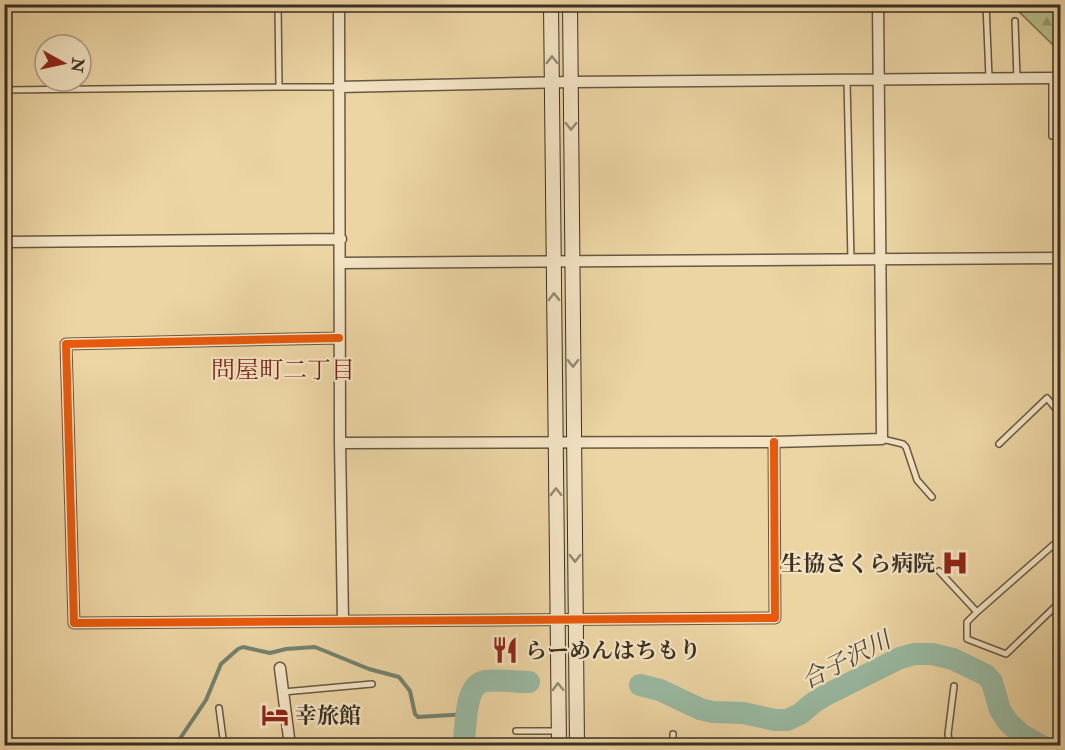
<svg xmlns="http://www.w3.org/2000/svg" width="1065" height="750" font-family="'IM FELL Double Pica','Noto Serif JP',serif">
  <defs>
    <pattern id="forest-firs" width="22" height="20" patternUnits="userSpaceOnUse" patternTransform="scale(1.5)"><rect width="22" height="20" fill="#b6bd86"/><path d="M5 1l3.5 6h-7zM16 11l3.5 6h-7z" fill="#959a6d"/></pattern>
  </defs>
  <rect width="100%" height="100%" fill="#ecd4a3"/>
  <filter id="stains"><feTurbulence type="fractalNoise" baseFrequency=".00333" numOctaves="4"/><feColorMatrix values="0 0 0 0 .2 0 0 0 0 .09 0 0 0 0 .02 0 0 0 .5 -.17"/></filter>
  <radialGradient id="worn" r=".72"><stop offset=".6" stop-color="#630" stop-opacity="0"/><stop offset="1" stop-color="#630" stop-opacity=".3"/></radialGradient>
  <path fill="url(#forest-firs)" stroke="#787654" stroke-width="1.5" d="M 1012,5 L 1060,5 L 1060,55 L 1054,46 Z"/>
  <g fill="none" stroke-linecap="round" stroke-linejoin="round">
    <path stroke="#73826f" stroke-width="4" d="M 175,746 L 206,700 L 221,664 L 238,649 L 243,647 L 270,653 L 286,649 L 315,647 L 369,669 L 399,677 L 410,691 L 415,714 L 418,717 L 467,714"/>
    <path stroke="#99b9a2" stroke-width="22" d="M 640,685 L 660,690 L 700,709 L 713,712 L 743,713 L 775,720 L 787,720 L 800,714 L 813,703 L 826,695 L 900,658 L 915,654 L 932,654 L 953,659 L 986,675 L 992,682 L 1000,710 L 1008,722 L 1022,735 L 1042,746
      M 463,746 C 467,728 463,685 485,681 C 499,679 515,682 529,682"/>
    <defs>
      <path id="lane" d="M 278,4 L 279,87 L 339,87
        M 986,4 L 989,78
        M 1015,21 L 1017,79
        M 1052,78 L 1052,136
        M 847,80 L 851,260
        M 4,90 L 279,87
        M 882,439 L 903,444 L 906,447 L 917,480 L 932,497
        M 999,444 L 1047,398 L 1060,414
        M 939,571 L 977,612 L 1060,539
        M 977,612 L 967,622 L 967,639 L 1006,654 L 1060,602
        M 283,692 L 372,684
        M 219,708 L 224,746
        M 516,731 L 559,731
        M 673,746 L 673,734
        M 950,746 L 948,734 L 954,686"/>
      <path id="street" d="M 339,4 L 340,443 L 343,620
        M 339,87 L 571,82 L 1052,78
        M 4,242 L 341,239
        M 340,263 L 1060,258
        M 339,338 L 66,344 L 74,623 L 775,618 L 774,442
        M 340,443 L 774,442 L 882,439 L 878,4
        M 280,668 L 290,746"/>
      <path id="secondary" d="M 551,4 L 559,746
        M 570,4 L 577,746"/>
    </defs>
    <use href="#lane" stroke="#665843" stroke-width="8"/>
    <use href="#street" stroke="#665843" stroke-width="13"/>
    <use href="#secondary" stroke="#392f23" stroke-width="16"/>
    <use href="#lane" stroke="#f3e3c3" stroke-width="5"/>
    <use href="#street" stroke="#f3e3c3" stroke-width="10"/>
    <use href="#secondary" stroke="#f3e3c3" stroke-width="14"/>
    <defs>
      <path id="cycleway" d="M 339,338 L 66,344 L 74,623 L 775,618 L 774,442"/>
    </defs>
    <use href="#cycleway" stroke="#f3e3c3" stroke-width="11"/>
    <use href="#cycleway" stroke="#e8590c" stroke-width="8"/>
  </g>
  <defs><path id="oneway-chevron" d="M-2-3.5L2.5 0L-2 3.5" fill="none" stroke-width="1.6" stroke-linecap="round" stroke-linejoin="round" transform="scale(1.5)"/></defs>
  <g stroke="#968973">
    <use href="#oneway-chevron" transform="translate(552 60) rotate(-91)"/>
    <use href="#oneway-chevron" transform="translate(571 126) rotate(90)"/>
    <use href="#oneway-chevron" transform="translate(554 297) rotate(-91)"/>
    <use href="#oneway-chevron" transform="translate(573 363) rotate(89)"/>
    <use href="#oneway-chevron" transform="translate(556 492) rotate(-91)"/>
    <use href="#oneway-chevron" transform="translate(575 558) rotate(90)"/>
    <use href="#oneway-chevron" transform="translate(558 687) rotate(-91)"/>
  </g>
  <defs>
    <symbol id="hospital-bare" viewBox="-9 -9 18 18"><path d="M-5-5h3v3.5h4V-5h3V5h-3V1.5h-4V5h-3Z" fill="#8f2418" stroke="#f3e3c3" stroke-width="2.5" paint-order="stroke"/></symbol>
    <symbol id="restaurant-bare" viewBox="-9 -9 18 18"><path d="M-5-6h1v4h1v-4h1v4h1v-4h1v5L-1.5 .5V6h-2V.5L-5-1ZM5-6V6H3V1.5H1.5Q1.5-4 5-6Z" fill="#8f2418" stroke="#f3e3c3" stroke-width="2.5" paint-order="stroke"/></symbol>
    <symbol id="hotel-bare" viewBox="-9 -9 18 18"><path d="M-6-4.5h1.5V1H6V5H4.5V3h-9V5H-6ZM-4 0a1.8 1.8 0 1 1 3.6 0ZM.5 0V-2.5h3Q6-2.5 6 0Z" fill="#8f2418" stroke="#f3e3c3" stroke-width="2.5" paint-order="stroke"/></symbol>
  </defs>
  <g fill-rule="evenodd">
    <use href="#hospital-bare" x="936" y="544" width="38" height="38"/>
    <use href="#restaurant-bare" x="486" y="631" width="38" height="38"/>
    <use href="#hotel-bare" x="256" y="696" width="38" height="38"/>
  </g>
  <g text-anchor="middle" stroke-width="4.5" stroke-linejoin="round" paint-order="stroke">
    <g font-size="22" font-weight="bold" fill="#392f23" stroke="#f3e3c3" text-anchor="start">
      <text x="935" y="571" text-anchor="end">生協さくら病院</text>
      <text x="525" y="658">らーめんはちもり</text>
      <text x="295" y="723">幸旅館</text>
    </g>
    <g font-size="24" fill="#7a1f14" stroke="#f3e3c3">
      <text x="283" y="378">問屋町二丁目</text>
    </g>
    <g font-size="24" font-style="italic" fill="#4c4b3c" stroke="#f3e3c3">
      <text transform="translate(846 660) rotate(-27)" y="8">合子沢川</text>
    </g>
  </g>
  <rect width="1065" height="750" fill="none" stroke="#ecd4a3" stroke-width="24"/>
  <rect x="6" y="6" width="1053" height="738" fill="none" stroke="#392f23" stroke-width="3"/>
  <rect x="12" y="12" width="1041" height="726" fill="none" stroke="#392f23" stroke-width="1.5"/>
  <g transform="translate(63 63) rotate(98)"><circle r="28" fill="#f3e3c3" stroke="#a99b83" stroke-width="1.5"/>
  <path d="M0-4.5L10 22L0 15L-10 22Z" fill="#8f2418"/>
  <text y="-9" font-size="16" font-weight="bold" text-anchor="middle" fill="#392f23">N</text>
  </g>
  <rect width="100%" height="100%" filter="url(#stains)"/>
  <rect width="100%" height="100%" fill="url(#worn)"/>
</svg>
